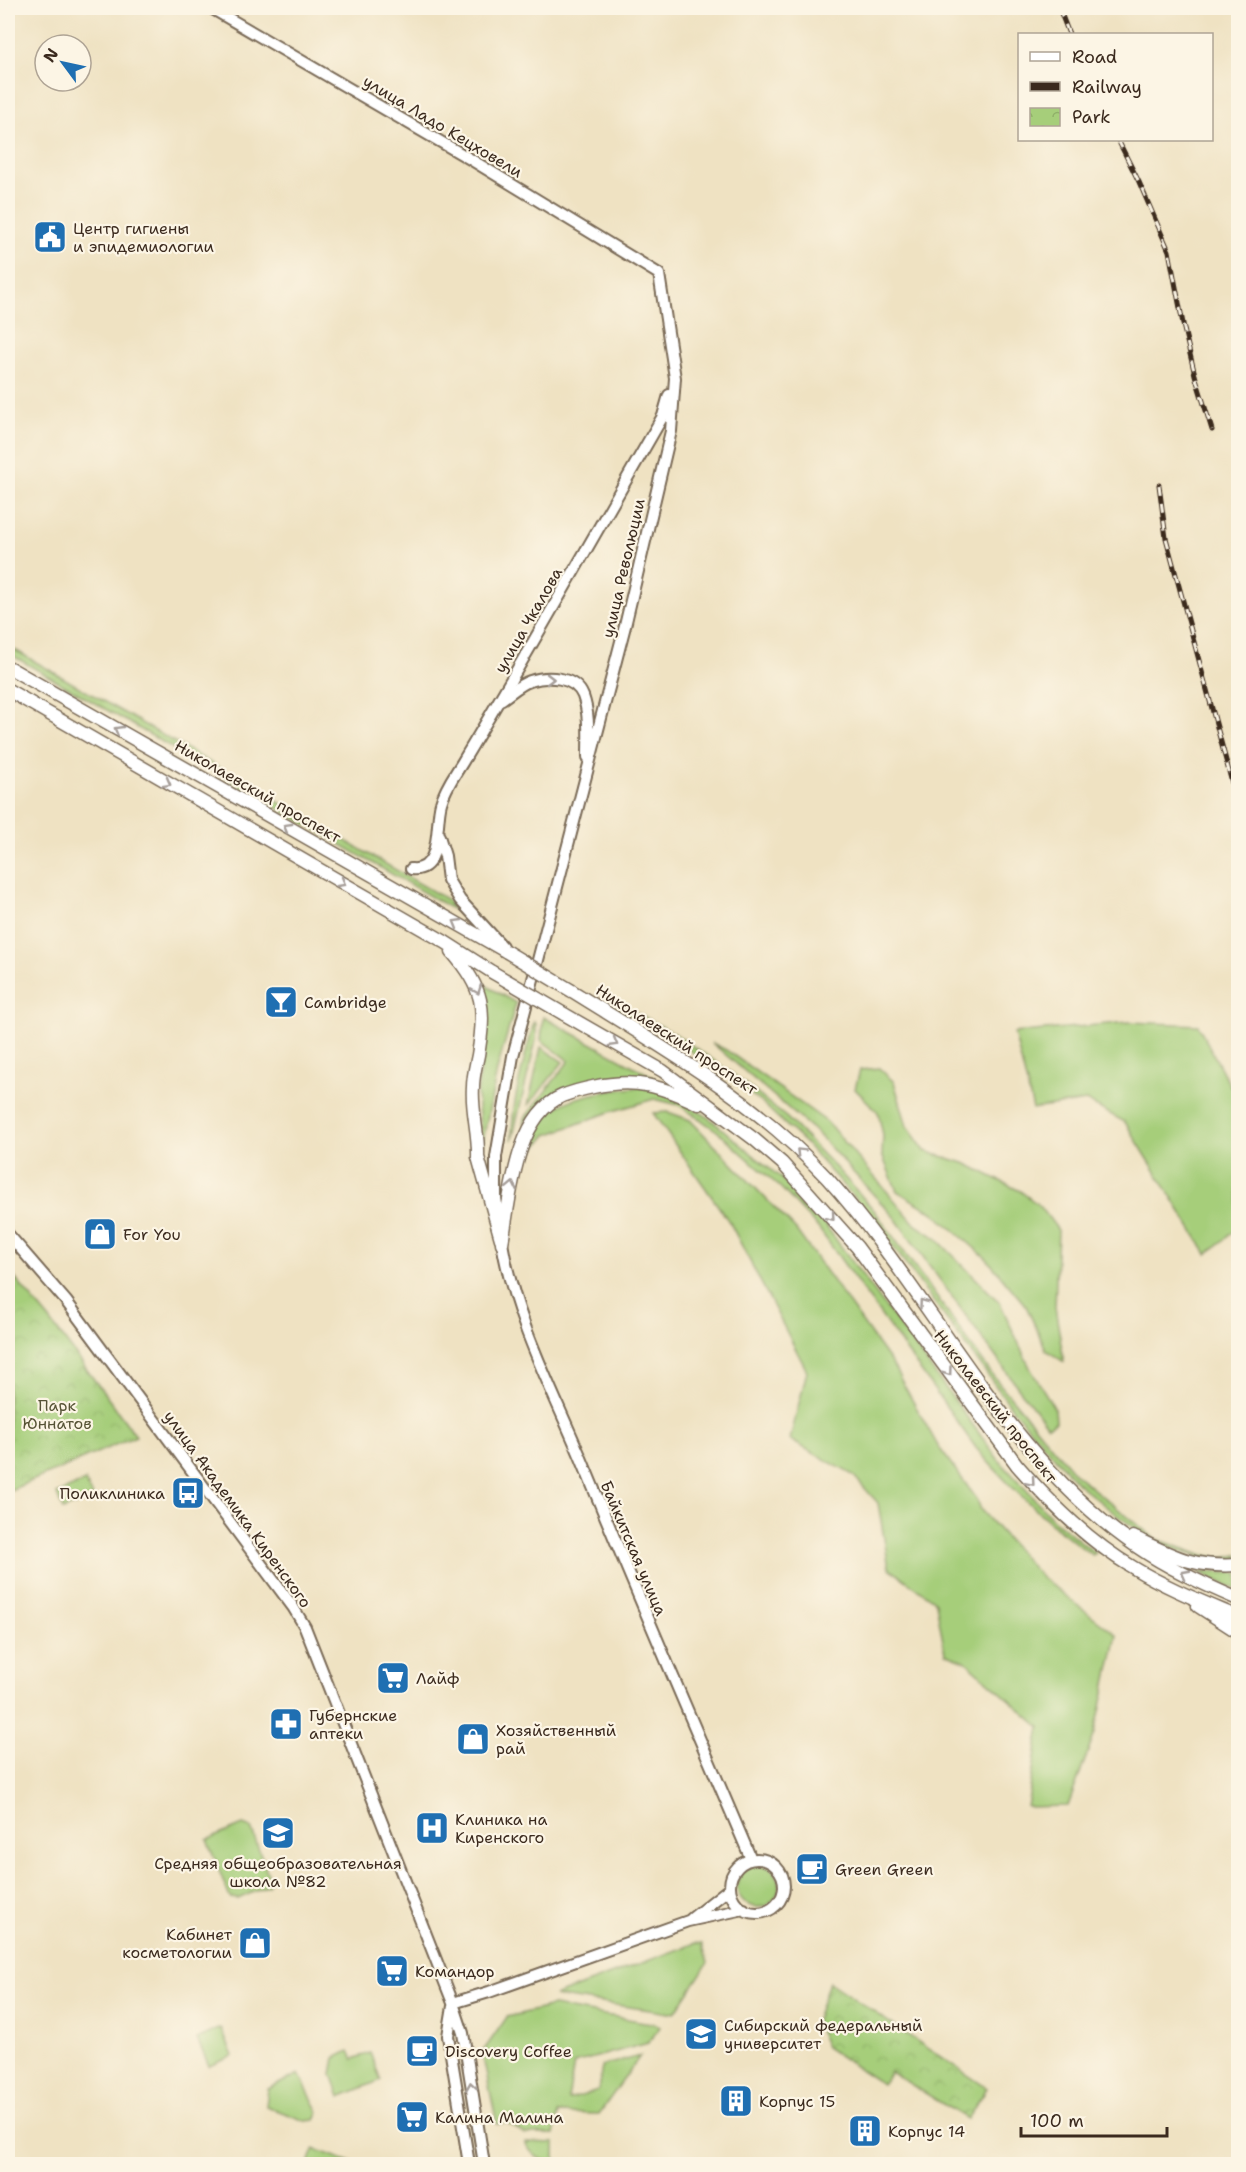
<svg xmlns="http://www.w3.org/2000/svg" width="1246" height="2172" font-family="'Shantell Sans',sans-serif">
  <defs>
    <pattern id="park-crowns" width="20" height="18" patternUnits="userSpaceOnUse" patternTransform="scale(1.5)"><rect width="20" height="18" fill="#a6ce7a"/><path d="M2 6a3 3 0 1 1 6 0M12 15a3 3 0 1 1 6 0" fill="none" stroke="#90b169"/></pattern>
  </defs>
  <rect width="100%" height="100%" fill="#fcf5e5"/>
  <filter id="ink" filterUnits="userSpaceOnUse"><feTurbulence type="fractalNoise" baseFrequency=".0167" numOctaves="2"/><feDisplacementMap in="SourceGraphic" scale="12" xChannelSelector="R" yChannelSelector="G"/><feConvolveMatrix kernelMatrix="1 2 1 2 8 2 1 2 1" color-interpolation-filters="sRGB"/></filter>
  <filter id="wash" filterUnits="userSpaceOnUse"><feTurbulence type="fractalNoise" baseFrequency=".008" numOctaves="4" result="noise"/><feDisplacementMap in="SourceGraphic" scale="24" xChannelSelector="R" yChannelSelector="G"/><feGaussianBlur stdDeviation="1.35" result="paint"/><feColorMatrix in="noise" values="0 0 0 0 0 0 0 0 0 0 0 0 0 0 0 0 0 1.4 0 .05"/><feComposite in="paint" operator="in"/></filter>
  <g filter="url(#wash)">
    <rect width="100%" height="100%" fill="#efe2c2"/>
    <path fill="#a6ce7a" stroke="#707c4c" stroke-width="1.5" d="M 8,646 L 448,900 L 454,910 L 8,653 Z
      M 480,982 L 516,1003 L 497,1070 L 482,1146 L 477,1095 L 488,1008 Z
      M 604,995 L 675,1034 L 729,1071 L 787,1118 L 836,1168 L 874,1210 L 994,1377 L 1075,1474 L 1154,1538 L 1198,1554 L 1223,1558 L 1238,1555 L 1238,1560 L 1203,1558 L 1171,1548 L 1149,1537 L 1119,1517 L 1077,1483 L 1015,1412 L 869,1214 L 805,1143 L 761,1102 L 727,1076 L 680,1044 L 628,1016 Z
      M 543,1017 L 655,1078 L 653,1080 L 633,1076 L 605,1079 L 562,1090 L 535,1110 L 523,1124 L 524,1119 L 569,1061 L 541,1040 Z
      M 534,1022 L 536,1024 L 536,1040 L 512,1140 C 511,1101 525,1059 534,1022 Z
      M 1129,1022 L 1198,1025 L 1238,1101 L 1238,1228 L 1207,1254 L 1125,1122 L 1086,1101 L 1033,1109 L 1014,1033 Z
      M 712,1043 L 726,1050 L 827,1122 L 916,1225 L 935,1237 L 1000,1303 L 1031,1370 L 1055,1409 L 1056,1422 L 1048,1426 L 1019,1389 L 895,1218 L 817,1133 Z
      M 541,1047 L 563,1062 L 528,1106 Z
      M 879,1068 L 894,1082 L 907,1126 L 925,1151 L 967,1164 L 1020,1191 L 1040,1206 L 1058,1230 L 1055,1307 L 1064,1362 L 1046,1350 L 1026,1306 L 986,1258 L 934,1213 L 897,1191 L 882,1155 L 883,1135 L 878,1112 L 855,1089 L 860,1070 Z
      M 640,1087 L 660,1089 L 708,1117 L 782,1179 L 823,1222 L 998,1459 L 1053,1519 L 1095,1553 L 1092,1555 C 1049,1524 1010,1488 976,1448 L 819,1229 L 781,1188 L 717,1131 L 679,1105 L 654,1099 L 610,1112 L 547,1135 L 531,1154 L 525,1151 C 532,1137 539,1122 551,1112 C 570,1094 615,1090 640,1087 Z
      M 668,1112 L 690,1120 L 796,1230 L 892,1364 L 938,1446 L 977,1499 L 981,1510 L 1041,1577 L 1117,1635 L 1095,1733 L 1068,1806 L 1027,1807 L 1040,1727 L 965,1661 L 945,1653 L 936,1602 L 889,1568 L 878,1503 L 853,1475 L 790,1440 L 807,1371 L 730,1223 L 653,1113 Z
      M 85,1481 L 93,1497 L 63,1510 L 57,1494 Z
      M 1198,1572 L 1238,1573 L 1238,1590 Z
      M 243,1825 L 251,1828 L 269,1877 L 269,1885 L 238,1899 L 230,1898 L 207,1840 Z
      M737 1886a21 21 0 1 1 42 0a21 21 0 1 1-42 0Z
      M 695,1943 L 702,1944 L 708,1963 L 676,2011 L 670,2013 L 554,1996 Z
      M 553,2006 L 656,2024 L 660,2027 L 648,2043 L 574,2063 L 568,2100 L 598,2091 L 602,2066 L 640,2056 L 599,2114 L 559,2113 L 554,2134 L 525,2134 L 506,2122 L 497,2124 L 482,2053 L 507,2017 Z
      M 221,2028 L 233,2056 L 209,2066 L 197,2039 Z
      M 349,2051 L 353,2059 L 370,2053 L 381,2080 L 340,2097 L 332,2074 L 335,2058 Z
      M 299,2074 L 319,2112 L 315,2120 L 305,2121 L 266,2106 L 268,2089 Z
      M 525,2142 L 555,2143 L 555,2162 C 541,2162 531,2155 525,2142 Z
      M 314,2149 L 355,2164 L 309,2164 Z"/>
    <path fill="url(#park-crowns)" stroke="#707c4c" stroke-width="1.5" d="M 8,1270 L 49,1319 L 136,1436 L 8,1491 Z
      M 829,1982 L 987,2088 L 967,2119 L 891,2072 L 882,2084 L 826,2047 L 815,2022 Z"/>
  </g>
  <g filter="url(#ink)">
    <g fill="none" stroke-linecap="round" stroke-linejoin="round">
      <defs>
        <path id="secondary" d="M 211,8 L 470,159 L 659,274 L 675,378 L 671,431 L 625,626 L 513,1056 L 496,1157 L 496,1198 L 498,1212
          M 502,699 C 511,693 520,684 530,681 C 547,675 575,676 583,696 C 590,715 588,737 588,757
          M 439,836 L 445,856 L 448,880 L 460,900 L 502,946
          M 411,869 C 443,873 435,822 441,803 C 445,788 454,776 462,763 C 531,648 596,532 663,416 L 669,395
          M 8,1234 L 66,1301 L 293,1607 L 305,1627 L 453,2003 L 463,2033 L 484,2164
          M 501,1236 C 512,1313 551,1387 581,1458 C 636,1592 694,1725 751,1859
          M730 1886a27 27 0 1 1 54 0a27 27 0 1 1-54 0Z
          M 691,1919 L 730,1888
          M 453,2003 L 489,1992 L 688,1921 L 744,1909
          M 453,2006 L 448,2036 L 469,2164"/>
        <path id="primary" d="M 8,667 L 507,952
          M 8,690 L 445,942 L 492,972
          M 452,952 C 484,989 486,1008 478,1055 C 476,1065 473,1076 473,1087 C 471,1110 479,1133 478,1157 L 501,1239
          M 572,991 C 663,1048 753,1098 827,1178 C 932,1294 1005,1457 1136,1546 C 1168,1568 1203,1584 1238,1599
          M 564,1014 L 663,1071 L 754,1139 L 782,1163 L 857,1247 L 1017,1465 C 1051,1504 1089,1542 1134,1568 C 1167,1588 1203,1602 1238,1617
          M 502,1243 C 510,1199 515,1116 562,1096 C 572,1092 583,1089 593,1087 C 636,1078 661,1086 699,1104
          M 1133,1537 C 1173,1556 1193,1568 1238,1565
          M 1198,1606 L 1238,1632"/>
      </defs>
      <use href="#secondary" stroke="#7a6a57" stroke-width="14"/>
      <use href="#primary" stroke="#7a6a57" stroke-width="15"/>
      <use href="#secondary" stroke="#fff" stroke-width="10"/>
      <use href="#primary" stroke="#fff" stroke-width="12"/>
      <defs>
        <path id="rail" d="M 1059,8 L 1069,34
          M 1118,140 L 1139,182 L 1169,251 L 1184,329 L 1195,375 L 1212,430
          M 1159,485 L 1166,538 L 1238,805
          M 1235,797 L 1238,818"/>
      </defs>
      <use href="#rail" stroke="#3b2a1e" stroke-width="5"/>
      <use href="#rail" stroke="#fcf5e5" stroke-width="3" stroke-dasharray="9" stroke-linecap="butt"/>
      <defs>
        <path id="primary-bridge" d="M 507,952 L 572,991
          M 492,972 L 564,1014"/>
      </defs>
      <use href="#primary-bridge" stroke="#7a6a57" stroke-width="15" stroke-linecap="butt"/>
      <use href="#primary-bridge" stroke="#fff" stroke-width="12"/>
    </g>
    <defs><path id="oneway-chevron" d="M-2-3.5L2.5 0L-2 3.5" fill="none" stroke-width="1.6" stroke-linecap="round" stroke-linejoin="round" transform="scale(1.5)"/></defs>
    <g stroke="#a79f9a">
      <use href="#oneway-chevron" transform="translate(550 679)"/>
      <use href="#oneway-chevron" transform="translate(118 730) rotate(-150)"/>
      <use href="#oneway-chevron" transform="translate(167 783) rotate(29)"/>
      <use href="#oneway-chevron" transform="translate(287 827) rotate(-150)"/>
      <use href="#oneway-chevron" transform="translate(342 883) rotate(30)"/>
      <use href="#oneway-chevron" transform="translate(457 923) rotate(-150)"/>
      <use href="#oneway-chevron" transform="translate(477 990) rotate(68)"/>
      <use href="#oneway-chevron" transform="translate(614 1043) rotate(30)"/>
      <use href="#oneway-chevron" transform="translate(800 1152) rotate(-135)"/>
      <use href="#oneway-chevron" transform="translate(512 1186) rotate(-79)"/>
      <use href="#oneway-chevron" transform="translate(831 1217) rotate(49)"/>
      <use href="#oneway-chevron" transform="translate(923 1303) rotate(-126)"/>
      <use href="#oneway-chevron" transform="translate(948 1372) rotate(54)"/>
      <use href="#oneway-chevron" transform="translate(1031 1482) rotate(49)"/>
      <use href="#oneway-chevron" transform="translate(1185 1574) rotate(-152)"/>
      <use href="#oneway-chevron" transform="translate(471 2086) rotate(-99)"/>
    </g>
  </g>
  <defs>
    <symbol id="civic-square" viewBox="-11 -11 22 22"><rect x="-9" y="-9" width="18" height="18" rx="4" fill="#1f6fb2" stroke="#fcf5e5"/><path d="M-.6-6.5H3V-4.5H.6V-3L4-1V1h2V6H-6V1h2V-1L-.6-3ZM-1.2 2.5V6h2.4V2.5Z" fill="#fff"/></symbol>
    <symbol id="bar-square" viewBox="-11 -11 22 22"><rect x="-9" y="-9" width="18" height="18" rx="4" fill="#1f6fb2" stroke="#fcf5e5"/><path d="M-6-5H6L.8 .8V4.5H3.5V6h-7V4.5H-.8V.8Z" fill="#fff"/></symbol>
    <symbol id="shop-square" viewBox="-11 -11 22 22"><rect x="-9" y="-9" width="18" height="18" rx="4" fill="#1f6fb2" stroke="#fcf5e5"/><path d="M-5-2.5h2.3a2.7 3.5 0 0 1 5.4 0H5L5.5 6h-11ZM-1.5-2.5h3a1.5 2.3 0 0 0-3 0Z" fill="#fff"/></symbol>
    <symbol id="bus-square" viewBox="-11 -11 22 22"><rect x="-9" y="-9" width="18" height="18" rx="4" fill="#1f6fb2" stroke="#fcf5e5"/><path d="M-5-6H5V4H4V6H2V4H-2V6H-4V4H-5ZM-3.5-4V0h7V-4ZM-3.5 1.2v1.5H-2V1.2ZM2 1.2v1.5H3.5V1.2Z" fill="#fff"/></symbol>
    <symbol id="supermarket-square" viewBox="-11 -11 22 22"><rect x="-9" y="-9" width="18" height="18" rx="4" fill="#1f6fb2" stroke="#fcf5e5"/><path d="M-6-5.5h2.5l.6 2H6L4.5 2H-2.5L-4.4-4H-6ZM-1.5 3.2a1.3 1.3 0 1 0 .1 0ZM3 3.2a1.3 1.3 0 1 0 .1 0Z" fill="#fff"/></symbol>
    <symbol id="pharmacy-square" viewBox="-11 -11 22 22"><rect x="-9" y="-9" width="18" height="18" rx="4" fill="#1f6fb2" stroke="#fcf5e5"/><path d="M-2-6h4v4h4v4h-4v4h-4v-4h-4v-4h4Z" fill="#fff"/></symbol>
    <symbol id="hospital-square" viewBox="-11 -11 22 22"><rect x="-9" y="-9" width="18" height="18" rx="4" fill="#1f6fb2" stroke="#fcf5e5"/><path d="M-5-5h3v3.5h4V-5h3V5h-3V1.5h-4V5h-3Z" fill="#fff"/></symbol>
    <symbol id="school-square" viewBox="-11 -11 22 22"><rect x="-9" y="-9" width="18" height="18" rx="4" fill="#1f6fb2" stroke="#fcf5e5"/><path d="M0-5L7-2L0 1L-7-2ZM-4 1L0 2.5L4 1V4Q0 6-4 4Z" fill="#fff"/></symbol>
    <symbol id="cafe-square" viewBox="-11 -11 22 22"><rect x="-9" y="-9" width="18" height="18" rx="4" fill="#1f6fb2" stroke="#fcf5e5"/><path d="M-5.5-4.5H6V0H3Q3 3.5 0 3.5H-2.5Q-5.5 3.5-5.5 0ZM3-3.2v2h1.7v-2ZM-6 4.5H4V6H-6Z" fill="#fff"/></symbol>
    <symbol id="university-square" viewBox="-11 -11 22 22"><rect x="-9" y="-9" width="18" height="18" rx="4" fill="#1f6fb2" stroke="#fcf5e5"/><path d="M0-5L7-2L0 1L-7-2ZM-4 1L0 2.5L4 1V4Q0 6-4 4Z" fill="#fff"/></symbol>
    <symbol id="building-square" viewBox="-11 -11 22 22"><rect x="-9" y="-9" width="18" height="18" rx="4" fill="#1f6fb2" stroke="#fcf5e5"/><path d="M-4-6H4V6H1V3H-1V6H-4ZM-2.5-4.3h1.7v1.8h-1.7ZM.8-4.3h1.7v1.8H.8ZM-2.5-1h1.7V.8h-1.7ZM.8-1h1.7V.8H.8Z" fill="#fff"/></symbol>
  </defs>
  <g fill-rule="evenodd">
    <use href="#civic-square" x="31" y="218" width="38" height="38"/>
    <use href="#bar-square" x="262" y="983" width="38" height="38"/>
    <use href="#shop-square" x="81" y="1215" width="38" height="38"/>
    <use href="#bus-square" x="169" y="1474" width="38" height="38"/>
    <use href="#supermarket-square" x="374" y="1659" width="38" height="38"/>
    <use href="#pharmacy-square" x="267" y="1705" width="38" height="38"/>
    <use href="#shop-square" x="454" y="1720" width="38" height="38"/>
    <use href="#hospital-square" x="413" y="1809" width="38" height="38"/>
    <use href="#school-square" x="259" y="1814" width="38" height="38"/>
    <use href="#cafe-square" x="793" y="1850" width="38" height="38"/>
    <use href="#shop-square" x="236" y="1924" width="38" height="38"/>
    <use href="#supermarket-square" x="373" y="1952" width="38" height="38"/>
    <use href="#university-square" x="682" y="2015" width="38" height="38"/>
    <use href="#cafe-square" x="403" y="2032" width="38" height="38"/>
    <use href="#building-square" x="717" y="2082" width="38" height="38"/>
    <use href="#supermarket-square" x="393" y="2098" width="38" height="38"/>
    <use href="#building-square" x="846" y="2112" width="38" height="38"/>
  </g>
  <g text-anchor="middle" stroke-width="4.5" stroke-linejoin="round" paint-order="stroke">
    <g font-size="16" fill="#3b2a1e" stroke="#fcf5e5">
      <text transform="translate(443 126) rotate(31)" y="6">улица Ладо Кецховели</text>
      <text transform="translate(623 568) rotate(-77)" y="6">улица Революции</text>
      <text transform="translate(528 620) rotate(-60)" y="6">улица Чкалова</text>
      <text transform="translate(258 791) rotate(30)" y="6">Николаевский проспект</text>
      <text transform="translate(677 1039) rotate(33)" y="6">Николаевский проспект</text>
      <text transform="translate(996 1406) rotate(52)" y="6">Николаевский проспект</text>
      <text transform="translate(238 1509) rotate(54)" y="6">улица Академика Киренского</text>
      <text transform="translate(634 1548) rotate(67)" y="6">Байкитская улица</text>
    </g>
    <g font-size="16" fill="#3b2a1e" stroke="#fcf5e5" text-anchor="start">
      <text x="73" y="234">Центр гигиены<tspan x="73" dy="18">и эпидемиологии</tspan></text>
      <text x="304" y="1008">Cambridge</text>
      <text x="123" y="1240">For You</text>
      <text x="165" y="1499" text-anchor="end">Поликлиника</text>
      <text x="416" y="1684">Лайф</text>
      <text x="309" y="1721">Губернские<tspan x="309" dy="18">аптеки</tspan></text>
      <text x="496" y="1736">Хозяйственный<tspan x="496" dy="18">рай</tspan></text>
      <text x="455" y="1825">Клиника на<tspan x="455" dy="18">Киренского</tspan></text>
      <text x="278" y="1869" text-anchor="middle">Средняя общеобразовательная<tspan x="278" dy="18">школа №82</tspan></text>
      <text x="835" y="1875">Green Green</text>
      <text x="232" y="1940" text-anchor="end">Кабинет<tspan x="232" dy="18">косметологии</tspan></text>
      <text x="415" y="1977">Командор</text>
      <text x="724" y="2031">Сибирский федеральный<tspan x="724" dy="18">университет</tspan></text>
      <text x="445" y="2057">Discovery Coffee</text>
      <text x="759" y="2107">Корпус 15</text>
      <text x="435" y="2123">Калина Малина</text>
      <text x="888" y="2137">Корпус 14</text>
    </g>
    <g font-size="16" fill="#565335" stroke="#fcf5e5">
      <text x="57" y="1411">Парк<tspan x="57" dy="18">Юннатов</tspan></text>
    </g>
  </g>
  <rect width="1246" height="2172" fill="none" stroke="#fcf5e5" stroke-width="30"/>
  <rect x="1018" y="33" width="195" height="108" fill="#fcf5e5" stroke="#afa495" stroke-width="1.5"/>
  <rect x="1030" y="52" width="30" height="9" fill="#ffffff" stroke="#afa495" stroke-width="1.5"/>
  <text x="1072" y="63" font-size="18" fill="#3b2a1e">Road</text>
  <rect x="1030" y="82" width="30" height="9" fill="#3b2a1e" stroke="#afa495" stroke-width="1.5"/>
  <text x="1072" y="93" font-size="18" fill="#3b2a1e">Railway</text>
  <rect x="1030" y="108" width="30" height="18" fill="url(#park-crowns)" stroke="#afa495" stroke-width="1.5"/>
  <text x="1072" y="123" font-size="18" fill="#3b2a1e">Park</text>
  <g transform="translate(63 63) rotate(303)"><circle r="28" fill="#fcf5e5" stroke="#afa495" stroke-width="1.5"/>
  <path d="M0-4.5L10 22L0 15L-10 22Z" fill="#1f6fb2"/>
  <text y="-9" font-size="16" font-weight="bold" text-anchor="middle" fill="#3b2a1e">N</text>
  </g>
  <path d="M1021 2127v9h146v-9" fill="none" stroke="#3b2a1e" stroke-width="3"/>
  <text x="1030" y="2127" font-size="18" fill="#3b2a1e" stroke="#fcf5e5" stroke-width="4.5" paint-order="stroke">100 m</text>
</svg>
